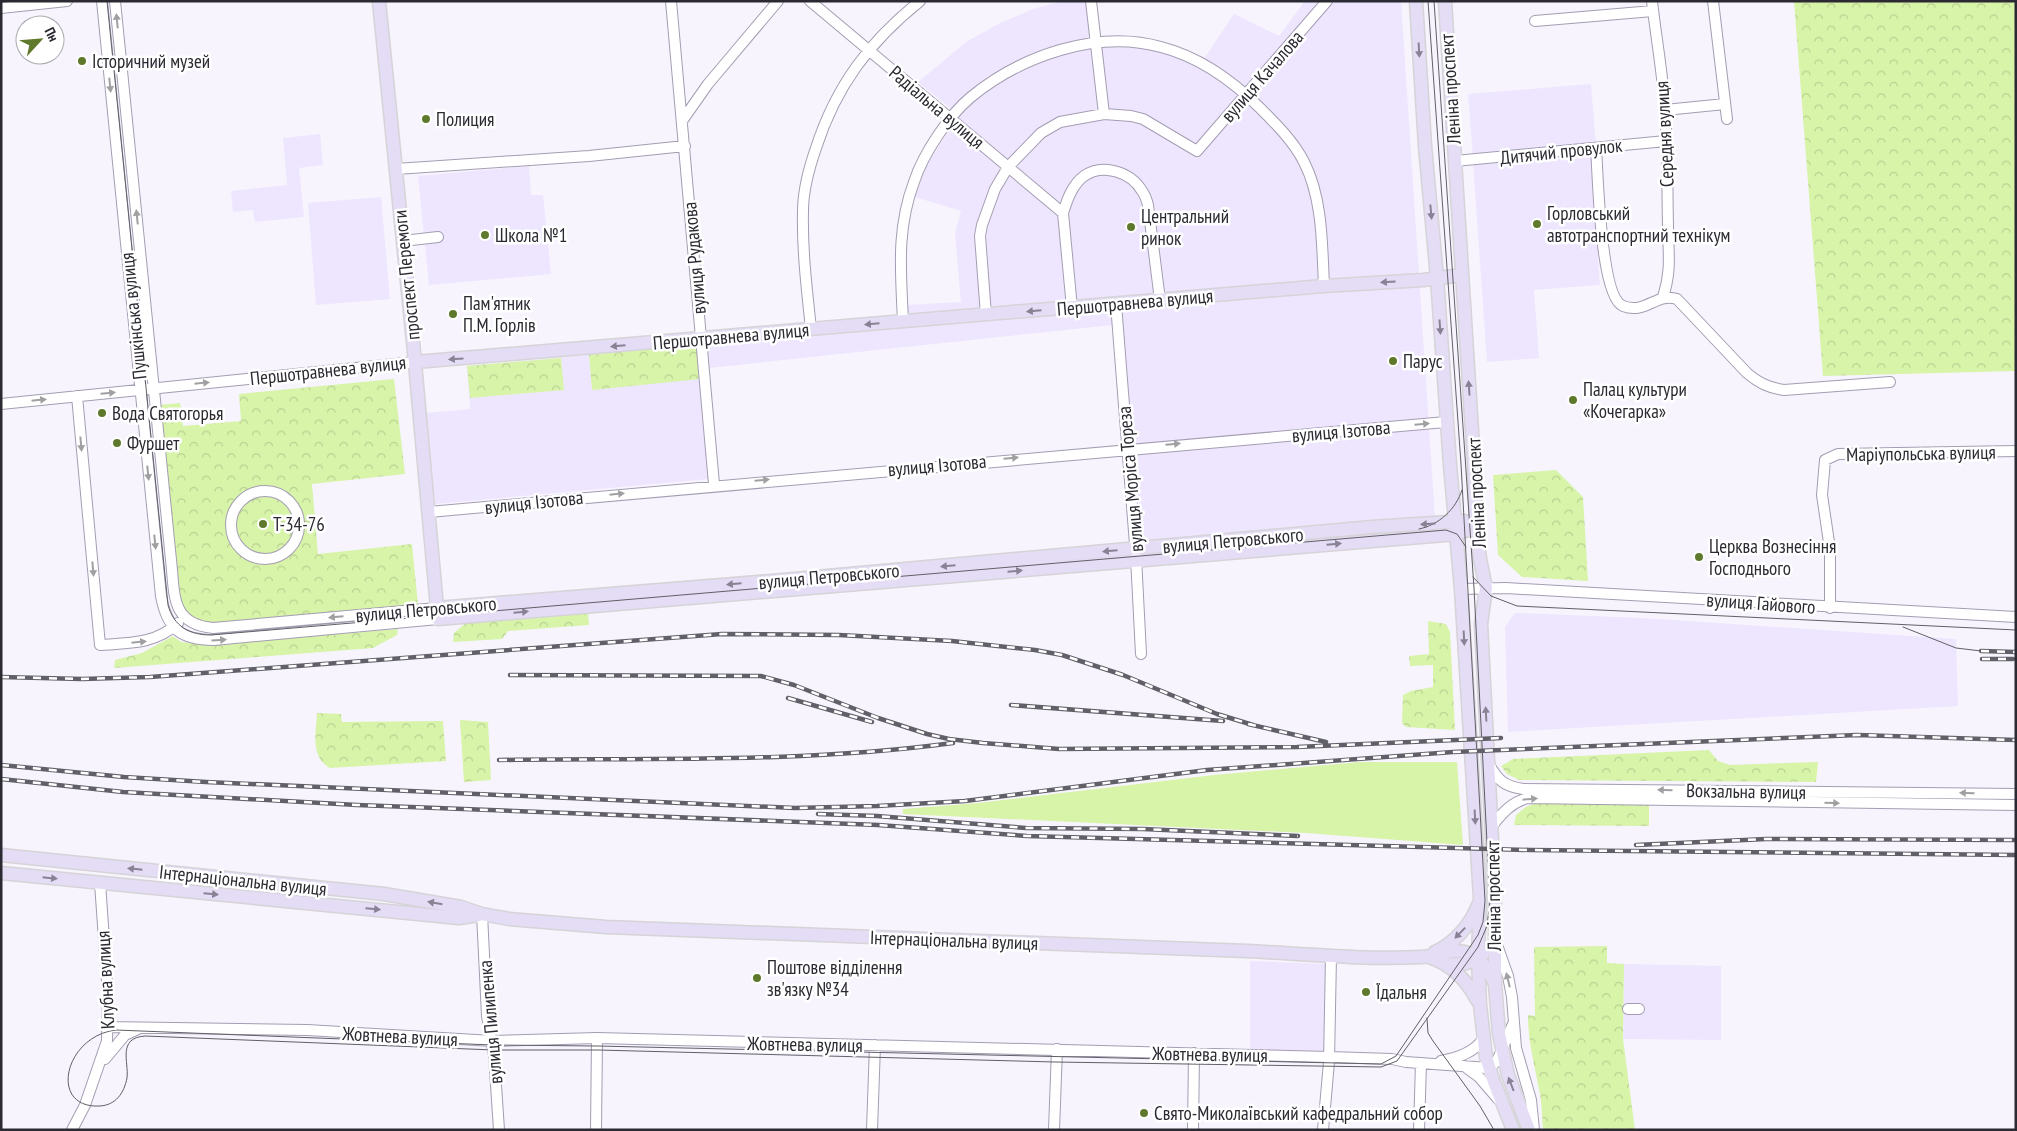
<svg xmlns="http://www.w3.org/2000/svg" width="2017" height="1131" font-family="'PT Sans Narrow',sans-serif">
  <defs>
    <pattern id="forest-crowns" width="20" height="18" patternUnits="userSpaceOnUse" patternTransform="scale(1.25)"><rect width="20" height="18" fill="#d7f4a9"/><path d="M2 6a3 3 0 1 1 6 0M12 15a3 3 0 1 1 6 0" fill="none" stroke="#b9d192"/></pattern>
  </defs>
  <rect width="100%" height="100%" fill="#f7f4fd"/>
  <path fill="#eee6fe" d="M 1062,1 L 1088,1 L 1092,46 L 1124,45 L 1152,49 L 1176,56 L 1199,66 L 1234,14 L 1279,36 L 1305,1 L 1401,1 L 1435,518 L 1140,544 L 1122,324 L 709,368 L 707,343 L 906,324 L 906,305 L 961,302 L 955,233 L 961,211 L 915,197 L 926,167 L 940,144 L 960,116 L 918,82 L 966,42 L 1000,23 L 1033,9 Z
    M 1591,84 L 1596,146 L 1473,157 L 1468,94 Z
    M 320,134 L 323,165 L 299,168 L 304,217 L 255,222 L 253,210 L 233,212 L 231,191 L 287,185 L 283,138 Z
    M 1591,154 L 1600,285 L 1534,290 L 1539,358 L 1487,362 L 1473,162 Z
    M 529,166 L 531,195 L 543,195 L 551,274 L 429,285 L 418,176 Z
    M 381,197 L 390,299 L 316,305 L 308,203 Z
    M 697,345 L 709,479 L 435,504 L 426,413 L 470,409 L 467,366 Z
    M 1515,613 L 1643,618 L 1956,639 L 1958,706 L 1508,732 L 1505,627 Z
    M 1250,961 L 1328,964 L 1325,1052 L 1250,1050 Z
    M 1624,964 L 1721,966 L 1721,1040 L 1623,1039 Z"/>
  <path fill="#d7f4a9" d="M 1360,762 L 1457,762 L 1463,845 L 1306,833 L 903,814 L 903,809 L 978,803 L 1214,775 Z"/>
  <path fill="url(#forest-crowns)" d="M 1794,1 L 2016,1 L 2016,371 L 1823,376 Z
    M 697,345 L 700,379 L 592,390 L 589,355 Z
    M 561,358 L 564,390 L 470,398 L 467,366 Z
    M 394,379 L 405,474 L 312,484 L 318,554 L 412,544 L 418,605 L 208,624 L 192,617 L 180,606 L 160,405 L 180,403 L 183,426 L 241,421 L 239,394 Z
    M 1556,470 L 1583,497 L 1588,581 L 1522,577 L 1498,555 L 1493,475 Z
    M 588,613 L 589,625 L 508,631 L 502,639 L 453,642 L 454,633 L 467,622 Z
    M 1428,621 L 1446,624 L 1450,632 L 1455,730 L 1406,727 L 1402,723 L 1403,695 L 1411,691 L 1433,687 L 1433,665 L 1410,666 L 1409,656 L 1429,654 Z
    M 398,629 L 397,635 L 373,648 L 114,668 L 115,660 L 142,653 L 173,636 L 181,642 L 208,645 Z
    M 317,713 L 341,714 L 342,722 L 443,721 L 446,761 L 330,768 C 310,757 316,733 317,713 Z
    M 460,720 L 488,722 L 491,780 L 464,782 Z
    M 1709,750 L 1718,761 L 1730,765 L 1818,762 L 1816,782 L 1519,780 L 1507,774 L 1501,766 L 1513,759 Z
    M 1539,802 L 1649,805 L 1649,826 L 1514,825 L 1516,815 L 1526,807 Z
    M 1607,946 L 1607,963 L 1624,964 L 1623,1039 L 1635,1130 L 1543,1130 C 1542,1118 1542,1105 1540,1094 C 1535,1067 1528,1043 1528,1015 L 1535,1016 L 1534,947 Z"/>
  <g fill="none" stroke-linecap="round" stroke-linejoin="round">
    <defs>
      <path id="minor" d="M 102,1 L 161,596 C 167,629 181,640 214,640 L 438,619
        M 115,1 L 171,560 C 175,594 170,624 213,628 L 437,608
        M 671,1 L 714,484
        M 810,1 L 1063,213
        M 1091,1 L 1104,114
        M 1652,1 C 1656,38 1663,74 1665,111 C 1668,149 1667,187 1668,225 C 1668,253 1672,269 1663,297
        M 1713,1 L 1727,119
        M 1,8 L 67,1
        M 1535,21 L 1653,11
        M 1665,110 L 1725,104
        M 682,121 L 708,84 L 778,1
        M 1596,148 C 1598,174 1600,297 1623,306 C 1646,315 1656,292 1677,299 L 1747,373 C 1759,383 1769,388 1784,390 L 1890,382
        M 1455,161 L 1666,141
        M 396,169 L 589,156 L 685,146
        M 403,241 L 438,237
        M 1116,304 L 1136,557 L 1141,654
        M 1072,308 L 1063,213 C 1067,200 1072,185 1084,176 C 1103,163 1131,172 1142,191 C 1145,195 1147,201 1148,205 L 1160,300
        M 986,315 L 980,236 L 982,225 L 995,189 L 1008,167 L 1041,133 L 1060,122 L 1104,114 L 1131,116 L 1143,119 L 1197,151 L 1327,1
        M 903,322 C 901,272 896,230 914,182 C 923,154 949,115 971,97 C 1021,56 1097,29 1161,47 C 1200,57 1233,81 1261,109 C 1277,125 1294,142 1304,162 C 1323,199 1322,246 1324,286
        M 811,329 C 807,290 802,251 803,211 C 803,190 809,168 816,148 C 836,86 869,42 920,1
        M 77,396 L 100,645 C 129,643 156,644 178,623
        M 1,404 L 415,362
        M231 525a34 34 0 1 1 68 0a34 34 0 1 1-68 0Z
        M 429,512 C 768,479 1107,449 1446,422
        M 1461,589 L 1506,588 L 2016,617
        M 1830,608 L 1830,549 L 1822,495 L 1825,460 L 1838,454 L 2016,451
        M 1488,763 C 1498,780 1503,786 1523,789 L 2016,794
        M 1492,826 C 1502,813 1512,802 1528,798 L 2016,805
        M 482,914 L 487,1016 L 494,1055 L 499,1130
        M 1497,945 L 1508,976 L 1512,997 L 1516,1048 L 1531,1100 L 1534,1130
        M 1628,1009 L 1639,1009
        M 108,1027 L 307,1030 L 493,1041 L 597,1038 L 1329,1057 L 1392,1059 L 1406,1062 L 1489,1068 L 1497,1061 L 1513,1024
        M 105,1059 L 125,1035 L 138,1029
        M 1441,1061 C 1457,1058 1474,1053 1483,1039
        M 1464,1066 L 1479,1077 L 1498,1099
        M 72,1130 L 85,1105 L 107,1041 L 108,996 L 100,883
        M 596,1130 L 597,1038
        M 872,1130 L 875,1045
        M 1054,1130 L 1057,1049
        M 1193,1130 L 1194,1053
        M 1323,1130 L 1329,1062 L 1331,956
        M 1419,1130 L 1421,1063"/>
      <path id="major" d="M 379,1 L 414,352 L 438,619 L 1457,534 L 1470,529 L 1476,524
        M 1416,1 L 1425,146 L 1437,278 L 1450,465 L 1461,589 L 1480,898 L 1478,958 L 1480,1005 L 1486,1057 L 1494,1082 L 1513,1130
        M 1445,1 L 1474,463 L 1476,524 L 1480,559 L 1486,588 L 1481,624 L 1495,897 L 1495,984 L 1499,1034 L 1508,1075 L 1529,1130
        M 415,362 L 1324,286 L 1423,280 L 1462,275
        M 437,608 L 772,581 L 1372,527 L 1464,521 L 1476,524
        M 1,855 L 384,894 L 461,907 L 482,914 L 509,919 L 606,927 L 1247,951 C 1305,954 1364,960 1422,957 C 1437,956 1454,947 1468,953 C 1481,958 1489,971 1495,984
        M 1,873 L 459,918 L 479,915
        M 1435,952 C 1454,944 1471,924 1478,905
        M 1429,957 C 1451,964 1466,979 1477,1000
        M 1447,964 C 1462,965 1471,964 1483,954"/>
    </defs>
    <use href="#minor" stroke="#a49db2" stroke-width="12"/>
    <use href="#major" stroke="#d5d4d6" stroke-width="15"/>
    <use href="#minor" stroke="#fff" stroke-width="10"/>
    <use href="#major" stroke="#e5dcf6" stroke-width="12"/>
    <path stroke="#615f67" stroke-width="1" d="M 107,1 L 168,605 C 174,627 190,635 211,635 L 1446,530 L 1457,534 L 1466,547
      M 1428,1 L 1461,464 L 1485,901 L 1483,922 L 1478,935 L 1396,1056 L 1381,1064 L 597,1046 L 493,1045 L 116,1030 C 64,1036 48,1109 100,1106 C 116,1105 124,1093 127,1078 C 129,1062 117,1038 145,1036 L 494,1050 L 598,1050 L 1055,1062 L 1381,1067 L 1397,1061 L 1478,947 L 1487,926 L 1490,901 L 1474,588 L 1434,1
      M 1419,529 C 1439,525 1456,509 1462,490
      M 1473,577 L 1491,596 L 1517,606 L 2016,630
      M 1903,627 L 1956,648 L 1981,651
      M 1427,1018 L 1428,1033 L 1433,1041 L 1480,1106 L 1494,1130"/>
    <defs>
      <path id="rail" d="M 1981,651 L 2016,652
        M 1982,659 L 2013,659
        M 510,675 L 761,676 L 794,685 L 878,718 L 927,734 L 949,739 L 983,743 L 1059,749 L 1297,747 L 1501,738
        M 1,677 L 82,679 L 150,677 L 722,634 L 839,635 L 952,641 L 1035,650 L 1062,655 L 1123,675 L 1217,714 L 1253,725
        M 788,698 L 872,722
        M 1011,705 L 1223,721
        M 1248,724 L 1326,742
        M 499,760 C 650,758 803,763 953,743
        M 1,765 L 124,777 L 206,782 L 795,808 L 877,806 L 965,801 L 1207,770 L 1453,752 L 1857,735 L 2016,740
        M 1,779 L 123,792 L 357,805 L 878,825 L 1027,836 L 1530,850 L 2016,855
        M 818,814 L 877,816 L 1026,828 L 1143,829 L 1298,836
        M 1636,845 L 1766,839 L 2016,840"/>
    </defs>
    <use href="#rail" stroke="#615f67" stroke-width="4.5"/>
    <use href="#rail" stroke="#fff" stroke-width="2.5" stroke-dasharray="8" stroke-linecap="butt"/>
  </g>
  <defs><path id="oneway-solid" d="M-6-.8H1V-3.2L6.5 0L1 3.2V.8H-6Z" transform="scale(1.25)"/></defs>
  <g fill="#a09fa2">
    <use href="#oneway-solid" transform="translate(117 21) rotate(-96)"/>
    <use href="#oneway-solid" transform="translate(110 85) rotate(84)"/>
    <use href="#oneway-solid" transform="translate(137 217) rotate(-96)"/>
    <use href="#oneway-solid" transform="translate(202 383) rotate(-6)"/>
    <use href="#oneway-solid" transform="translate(108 393) rotate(-5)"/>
    <use href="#oneway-solid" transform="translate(39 400) rotate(-6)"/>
    <use href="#oneway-solid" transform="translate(1422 424) rotate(-5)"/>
    <use href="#oneway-solid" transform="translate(81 444) rotate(85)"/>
    <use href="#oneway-solid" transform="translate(1173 444) rotate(-5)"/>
    <use href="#oneway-solid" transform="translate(1011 458) rotate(-5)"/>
    <use href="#oneway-solid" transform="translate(148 473) rotate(84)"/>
    <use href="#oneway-solid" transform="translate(762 480) rotate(-5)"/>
    <use href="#oneway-solid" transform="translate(617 494) rotate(-6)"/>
    <use href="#oneway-solid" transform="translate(155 542) rotate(84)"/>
    <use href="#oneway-solid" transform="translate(93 569) rotate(85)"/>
    <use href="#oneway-solid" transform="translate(336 617) rotate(175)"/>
    <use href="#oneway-solid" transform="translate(219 640) rotate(-4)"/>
    <use href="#oneway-solid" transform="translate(139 642) rotate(-6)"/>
    <use href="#oneway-solid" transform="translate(1665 790) rotate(-179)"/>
    <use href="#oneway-solid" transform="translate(1967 793) rotate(-179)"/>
    <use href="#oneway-solid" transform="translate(1530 799) rotate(-5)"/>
    <use href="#oneway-solid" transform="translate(1832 803) rotate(1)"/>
    <use href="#oneway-solid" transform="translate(1508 980) rotate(-104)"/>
  </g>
  <g fill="#888294">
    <use href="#oneway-solid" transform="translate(1419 50) rotate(87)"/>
    <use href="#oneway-solid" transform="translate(1431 212) rotate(85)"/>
    <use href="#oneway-solid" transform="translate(1388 282) rotate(176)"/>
    <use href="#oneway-solid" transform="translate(1034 311) rotate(175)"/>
    <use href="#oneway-solid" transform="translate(872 324) rotate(175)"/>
    <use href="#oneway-solid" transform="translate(1440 327) rotate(86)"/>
    <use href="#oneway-solid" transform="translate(618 346) rotate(175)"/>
    <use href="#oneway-solid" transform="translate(456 359) rotate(176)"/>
    <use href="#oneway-solid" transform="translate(1469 388) rotate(-94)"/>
    <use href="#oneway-solid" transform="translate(1428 524) rotate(176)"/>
    <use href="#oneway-solid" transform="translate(1334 544) rotate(-5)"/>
    <use href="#oneway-solid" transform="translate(1110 551) rotate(175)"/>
    <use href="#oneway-solid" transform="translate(948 566) rotate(175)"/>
    <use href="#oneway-solid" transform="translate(1015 571) rotate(-5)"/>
    <use href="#oneway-solid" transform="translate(734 584) rotate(175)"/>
    <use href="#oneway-solid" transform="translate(521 612) rotate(-5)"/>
    <use href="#oneway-solid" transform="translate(1464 638) rotate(87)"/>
    <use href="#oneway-solid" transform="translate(1486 714) rotate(-93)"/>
    <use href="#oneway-solid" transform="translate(1475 817) rotate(87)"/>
    <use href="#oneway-solid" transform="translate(135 869) rotate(-174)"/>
    <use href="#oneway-solid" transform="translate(50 878) rotate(6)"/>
    <use href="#oneway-solid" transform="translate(211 894) rotate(5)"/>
    <use href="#oneway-solid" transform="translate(435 903) rotate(-170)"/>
    <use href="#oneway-solid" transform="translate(373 909) rotate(5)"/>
    <use href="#oneway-solid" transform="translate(1460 933) rotate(134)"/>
    <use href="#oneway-solid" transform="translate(1511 1084) rotate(-111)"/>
  </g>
  <g fill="#5f792c" stroke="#fff" stroke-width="2">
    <circle cx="82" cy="61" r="5"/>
    <circle cx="426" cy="119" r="5"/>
    <circle cx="1537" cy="224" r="5"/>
    <circle cx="1131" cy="227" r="5"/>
    <circle cx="485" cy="235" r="5"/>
    <circle cx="453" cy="314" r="5"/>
    <circle cx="1393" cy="361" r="5"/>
    <circle cx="1573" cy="400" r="5"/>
    <circle cx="102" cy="413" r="5"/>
    <circle cx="117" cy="443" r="5"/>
    <circle cx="263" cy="524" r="5"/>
    <circle cx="1699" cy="557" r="5"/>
    <circle cx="757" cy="978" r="5"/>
    <circle cx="1366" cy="992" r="5"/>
    <circle cx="1144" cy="1113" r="5"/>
  </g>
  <g text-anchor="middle" stroke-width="5" stroke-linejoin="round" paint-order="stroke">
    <g font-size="19" fill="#2b2931" stroke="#fff" text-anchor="start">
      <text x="92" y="68">Історичний музей</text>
      <text x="436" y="126">Полиция</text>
      <text x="1547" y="220">Горловський<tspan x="1547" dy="22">автотранспортний технікум</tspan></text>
      <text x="1141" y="223">Центральний<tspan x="1141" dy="22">ринок</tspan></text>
      <text x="495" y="242">Школа №1</text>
      <text x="463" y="310">Пам'ятник<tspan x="463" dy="22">П.М. Горлів</tspan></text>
      <text x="1403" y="368">Парус</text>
      <text x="1583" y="396">Палац культури<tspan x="1583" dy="22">«Кочегарка»</tspan></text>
      <text x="112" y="420">Вода Святогорья</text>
      <text x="127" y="450">Фуршет</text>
      <text x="273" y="531">Т-34-76</text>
      <text x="1709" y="553">Церква Вознесіння<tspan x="1709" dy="22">Господнього</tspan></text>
      <text x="767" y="974">Поштове відділення<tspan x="767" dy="22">зв'язку №34</tspan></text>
      <text x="1376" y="999">Їдальня</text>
      <text x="1154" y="1120">Свято-Миколаївський кафедральний собор</text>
    </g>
    <g font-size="19" fill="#2b2931" stroke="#fff">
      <text transform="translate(1262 76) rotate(-49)" y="7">вулиця Качалова</text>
      <text transform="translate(1450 89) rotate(-94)" y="7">Леніна проспект</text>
      <text transform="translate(937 107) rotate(40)" y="7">Радіальна вулиця</text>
      <text transform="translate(1664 134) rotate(-93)" y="7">Середня вулиця</text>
      <text transform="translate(1561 151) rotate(-6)" y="7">Дитячий провулок</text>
      <text transform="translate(694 258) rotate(-95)" y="7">вулиця Рудакова</text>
      <text transform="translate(406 275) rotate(-96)" y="7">проспект Перемоги</text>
      <text transform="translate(1135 302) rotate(-5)" y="7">Першотравнева вулиця</text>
      <text transform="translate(133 316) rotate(-96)" y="7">Пушкінська вулиця</text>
      <text transform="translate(731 336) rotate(-5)" y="7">Першотравнева вулиця</text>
      <text transform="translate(328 370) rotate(-6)" y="7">Першотравнева вулиця</text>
      <text transform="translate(1341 431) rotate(-5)" y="7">вулиця Ізотова</text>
      <text transform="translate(1921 453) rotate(-1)" y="7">Маріупольська вулиця</text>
      <text transform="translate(937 465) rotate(-5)" y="7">вулиця Ізотова</text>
      <text transform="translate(1130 479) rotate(-95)" y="7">вулиця Моріса Тореза</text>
      <text transform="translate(1476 493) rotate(-93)" y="7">Леніна проспект</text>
      <text transform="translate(534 502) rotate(-6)" y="7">вулиця Ізотова</text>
      <text transform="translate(1233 540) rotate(-5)" y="7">вулиця Петровського</text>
      <text transform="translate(829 576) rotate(-5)" y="7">вулиця Петровського</text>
      <text transform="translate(1761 603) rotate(4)" y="7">вулиця Гайового</text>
      <text transform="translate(426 609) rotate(-5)" y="7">вулиця Петровського</text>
      <text transform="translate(1746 791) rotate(1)" y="7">Вокзальна вулиця</text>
      <text transform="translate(243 880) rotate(6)" y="7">Інтернаціональна вулиця</text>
      <text transform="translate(1493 896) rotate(-91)" y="7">Леніна проспект</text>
      <text transform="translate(954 940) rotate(2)" y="7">Інтернаціональна вулиця</text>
      <text transform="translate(105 980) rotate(-93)" y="7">Клубна вулиця</text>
      <text transform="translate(490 1022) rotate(-95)" y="7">вулиця Пилипенка</text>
      <text transform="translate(400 1036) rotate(3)" y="7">Жовтнева вулиця</text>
      <text transform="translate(805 1044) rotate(1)" y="7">Жовтнева вулиця</text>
      <text transform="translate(1210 1054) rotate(1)" y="7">Жовтнева вулиця</text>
    </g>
  </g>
  <rect width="2017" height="1131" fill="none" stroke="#2b2931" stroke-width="5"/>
  <g transform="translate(40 40) rotate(64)"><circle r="24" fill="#ffffff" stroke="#aaa9ad"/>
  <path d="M0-4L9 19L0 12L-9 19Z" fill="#5f792c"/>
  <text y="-8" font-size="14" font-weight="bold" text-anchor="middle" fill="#2b2931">Пн</text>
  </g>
</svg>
